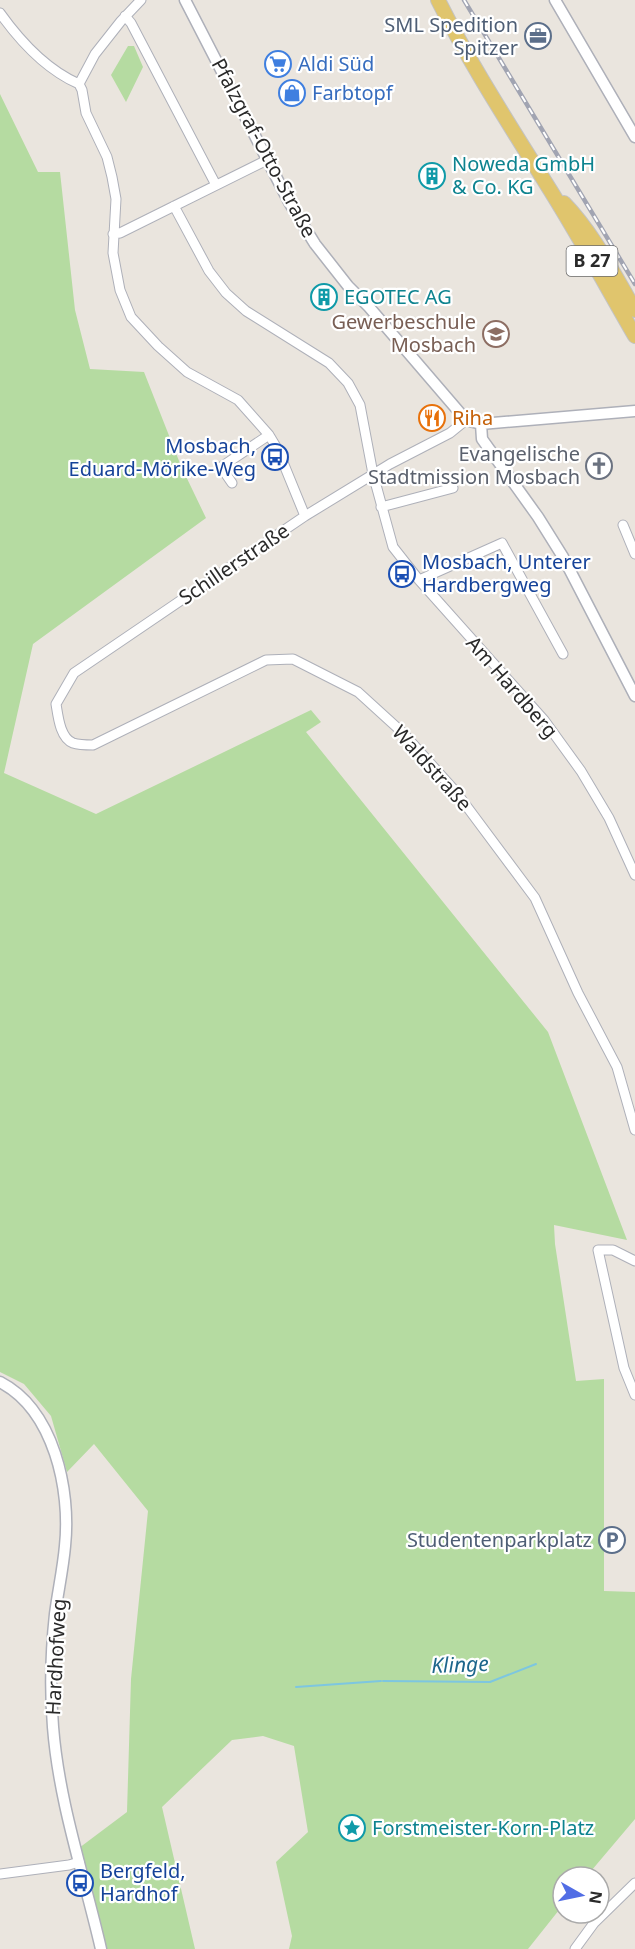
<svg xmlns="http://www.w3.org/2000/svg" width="635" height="1949" font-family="'Noto Sans',sans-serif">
  <rect width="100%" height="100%" fill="#eae5de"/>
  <path fill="#b5dba1" d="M 128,46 L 134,46 L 143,67 L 126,102 L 111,75 Z
    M 0,94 L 38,172 L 60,172 L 75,310 L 90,369 L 144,372 L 181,466 L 206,518 L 33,644 L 4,773 L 96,814 L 311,710 L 321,722 L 306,732 L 548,1032 L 627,1240 L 554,1225 L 555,1244 L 576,1381 L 604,1379 L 604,1591 L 635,1592 L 635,1819 L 586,1877 L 563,1877 L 563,1905 L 528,1949 L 289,1949 L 292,1936 L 276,1862 L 308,1832 L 294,1746 L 263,1736 L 232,1740 L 162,1807 L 195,1949 L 106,1949 L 97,1909 L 79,1848 L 127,1812 L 131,1679 L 148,1511 L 94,1444 L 67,1472 L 51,1416 L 24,1384 L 0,1372 Z"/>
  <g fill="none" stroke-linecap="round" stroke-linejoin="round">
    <path stroke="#7dc6e0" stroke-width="2" d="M 383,1681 L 490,1682 L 536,1664
      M 296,1687 L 381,1681"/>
    <defs>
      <path id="minor" d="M 0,13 C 20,41 47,70 79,84
        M 125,16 L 131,23 L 216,185
        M 79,84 L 82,90 L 86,113 L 107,157 L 112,177 L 116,199 L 113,253 L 120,290 L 131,317 L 158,346 L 187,372 L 238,400 L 269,435 L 278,450 L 305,516
        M 79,84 L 95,54 L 121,21 L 141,0
        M 174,206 L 209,271 L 226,293 L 246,311 L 329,363 L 348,383 L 360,405 L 373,474 L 393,547 L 419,580 L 544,720 L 581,771 L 609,818 L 635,875
        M 113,234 L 120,233 L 267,160
        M 466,420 L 450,433 L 390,464 L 305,516 L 74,673 L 56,704 C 58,716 60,738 73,743 C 79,745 87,745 93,745 L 266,660 L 293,659 L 358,692 L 403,733 L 456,792 L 535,898 L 578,993 L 617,1067 L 635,1130
        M 232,483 L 221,467 L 269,435
        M 381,507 L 453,488
        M 623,525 L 635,554
        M 419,580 L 502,543 L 563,654
        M 635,1261 L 613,1250 L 598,1250 L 624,1368 L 635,1395
        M 0,1874 L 69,1865 L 79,1862
        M 575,1949 L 594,1923 L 635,1883"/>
      <path id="tertiary" d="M 185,0 L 289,202 L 315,244 L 348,286 L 369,307 L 466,420 L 481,424 L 635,411
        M 555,0 L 635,137
        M 481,424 L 482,439 L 538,517 L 563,557 L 635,696
        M 0,1382 C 54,1410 71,1490 65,1546 C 63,1569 58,1591 55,1614 C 51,1651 50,1690 53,1727 C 59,1803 84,1875 101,1949"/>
      <path id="primary" d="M 438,0 C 470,64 509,124 547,185 C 578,234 606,286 635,336
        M 564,203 C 594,234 613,273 635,310"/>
    </defs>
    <use href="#minor" stroke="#aeb0b9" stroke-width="11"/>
    <use href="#tertiary" stroke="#aeb0b9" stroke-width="13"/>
    <use href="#primary" stroke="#c3c3c3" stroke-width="16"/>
    <use href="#minor" stroke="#fff" stroke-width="9"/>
    <use href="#tertiary" stroke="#fff" stroke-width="10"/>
    <use href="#primary" stroke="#e0c56d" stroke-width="14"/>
    <defs>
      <path id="rail" d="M 464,0 L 635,284"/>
    </defs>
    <use href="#rail" stroke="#a1a4b2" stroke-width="4.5"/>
    <use href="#rail" stroke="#fff" stroke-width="2" stroke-dasharray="7" stroke-linecap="butt"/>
  </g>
  <defs>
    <symbol id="office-ring" viewBox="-11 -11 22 22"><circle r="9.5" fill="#fff" stroke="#5c6f8a" stroke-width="1.5"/><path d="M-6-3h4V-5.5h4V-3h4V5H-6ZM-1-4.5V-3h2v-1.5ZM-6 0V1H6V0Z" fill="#5c6f8a"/></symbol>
    <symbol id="supermarket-ring" viewBox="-11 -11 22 22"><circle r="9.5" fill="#fff" stroke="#3f7fe0" stroke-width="1.5"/><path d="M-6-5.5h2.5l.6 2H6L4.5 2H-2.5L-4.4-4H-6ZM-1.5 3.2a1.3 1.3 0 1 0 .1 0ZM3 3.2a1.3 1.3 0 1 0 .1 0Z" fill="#3f7fe0"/></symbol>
    <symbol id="shop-ring" viewBox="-11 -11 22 22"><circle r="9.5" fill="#fff" stroke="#3f7fe0" stroke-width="1.5"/><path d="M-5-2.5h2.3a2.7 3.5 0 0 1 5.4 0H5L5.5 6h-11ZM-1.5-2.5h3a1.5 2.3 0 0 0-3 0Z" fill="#3f7fe0"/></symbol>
    <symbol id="building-ring" viewBox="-11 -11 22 22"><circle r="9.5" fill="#fff" stroke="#0f9aa8" stroke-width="1.5"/><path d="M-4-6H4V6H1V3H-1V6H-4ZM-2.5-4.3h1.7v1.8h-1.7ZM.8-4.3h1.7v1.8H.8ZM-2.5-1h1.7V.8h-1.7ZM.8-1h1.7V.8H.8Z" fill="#0f9aa8"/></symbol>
    <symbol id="school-ring" viewBox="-11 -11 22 22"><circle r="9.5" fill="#fff" stroke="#8d6e63" stroke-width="1.5"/><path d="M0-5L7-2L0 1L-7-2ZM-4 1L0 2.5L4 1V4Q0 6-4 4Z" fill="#8d6e63"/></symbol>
    <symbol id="restaurant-ring" viewBox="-11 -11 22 22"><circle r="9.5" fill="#fff" stroke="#e8710a" stroke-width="1.5"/><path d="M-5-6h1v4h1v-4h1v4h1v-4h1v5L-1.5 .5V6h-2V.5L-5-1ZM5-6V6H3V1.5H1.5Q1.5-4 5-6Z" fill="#e8710a"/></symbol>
    <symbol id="bus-ring" viewBox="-11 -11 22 22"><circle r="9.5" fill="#fff" stroke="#1a4fb4" stroke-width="1.5"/><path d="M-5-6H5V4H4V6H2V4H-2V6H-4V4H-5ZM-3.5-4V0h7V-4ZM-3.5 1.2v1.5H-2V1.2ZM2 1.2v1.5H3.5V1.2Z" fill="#1a4fb4"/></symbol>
    <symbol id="church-ring" viewBox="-11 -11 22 22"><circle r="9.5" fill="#fff" stroke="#6b7280" stroke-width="1.5"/><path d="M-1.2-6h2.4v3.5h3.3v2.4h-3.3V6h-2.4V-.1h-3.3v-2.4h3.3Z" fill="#6b7280"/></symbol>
    <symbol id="parking-ring" viewBox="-11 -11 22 22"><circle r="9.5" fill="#fff" stroke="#5c6f8a" stroke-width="1.5"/><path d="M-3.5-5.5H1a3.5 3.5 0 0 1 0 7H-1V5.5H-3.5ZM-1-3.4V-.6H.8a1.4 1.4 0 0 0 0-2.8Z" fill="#5c6f8a"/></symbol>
    <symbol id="sight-ring" viewBox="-11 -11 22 22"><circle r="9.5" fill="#fff" stroke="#0f9aa8" stroke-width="1.5"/><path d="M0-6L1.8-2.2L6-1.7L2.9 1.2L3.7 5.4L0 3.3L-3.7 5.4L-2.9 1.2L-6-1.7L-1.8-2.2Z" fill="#0f9aa8"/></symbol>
  </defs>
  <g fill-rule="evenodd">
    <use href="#office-ring" x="523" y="21" width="30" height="30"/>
    <use href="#supermarket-ring" x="263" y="49" width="30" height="30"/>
    <use href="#shop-ring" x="277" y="78" width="30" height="30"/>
    <use href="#building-ring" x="417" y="161" width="30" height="30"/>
    <use href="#building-ring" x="309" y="282" width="30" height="30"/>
    <use href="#school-ring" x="481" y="319" width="30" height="30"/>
    <use href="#restaurant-ring" x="417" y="403" width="30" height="30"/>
    <use href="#bus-ring" x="260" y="442" width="30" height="30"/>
    <use href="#church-ring" x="584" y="451" width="30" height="30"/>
    <use href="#bus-ring" x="387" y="559" width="30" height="30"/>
    <use href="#parking-ring" x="597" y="1525" width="30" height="30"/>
    <use href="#sight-ring" x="337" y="1813" width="30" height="30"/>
    <use href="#bus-ring" x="65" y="1868" width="30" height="30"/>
  </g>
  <g text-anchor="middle" stroke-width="4.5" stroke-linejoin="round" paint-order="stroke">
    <rect fill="#fff" stroke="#6a6a6a" stroke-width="1.5" x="566.5" y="246" width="51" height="30" rx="4.5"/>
    <g font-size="18" font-weight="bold" fill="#2a2a2a">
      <text x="592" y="267">B 27</text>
    </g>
    <g font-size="20" fill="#4e5e75" stroke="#fff" text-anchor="end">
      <text x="518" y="32">SML Spedition<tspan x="518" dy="23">Spitzer</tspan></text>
      <text x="592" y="1547">Studentenparkplatz</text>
    </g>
    <g font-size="20" fill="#366cbe" stroke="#fff" text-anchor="start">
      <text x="298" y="71">Aldi Süd</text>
      <text x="312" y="100">Farbtopf</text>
    </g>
    <g font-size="20" fill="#2a2a2a" stroke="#fff">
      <text transform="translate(264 148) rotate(62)" y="7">Pfalzgraf-Otto-Straße</text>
      <text transform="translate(234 564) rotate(-34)" y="7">Schillerstraße</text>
      <text transform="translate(512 687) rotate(49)" y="7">Am Hardberg</text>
      <text transform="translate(432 768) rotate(48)" y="7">Waldstraße</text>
      <text transform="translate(56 1657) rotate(-87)" y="7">Hardhofweg</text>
    </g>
    <g font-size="20" fill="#0d838f" stroke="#fff" text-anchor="start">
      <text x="452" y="171">Noweda GmbH<tspan x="452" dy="23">&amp; Co. KG</tspan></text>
      <text x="344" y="304">EGOTEC AG</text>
      <text x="372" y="1835">Forstmeister-Korn-Platz</text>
    </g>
    <g font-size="20" fill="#785e54" stroke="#fff" text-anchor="end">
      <text x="476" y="329">Gewerbeschule<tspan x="476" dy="23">Mosbach</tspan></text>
    </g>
    <g font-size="20" fill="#c56008" stroke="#fff" text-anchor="start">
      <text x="452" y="425">Riha</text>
    </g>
    <g font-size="20" fill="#164399" stroke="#fff" text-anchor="start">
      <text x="256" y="453" text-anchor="end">Mosbach,<tspan x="256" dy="23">Eduard-Mörike-Weg</tspan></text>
      <text x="422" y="569">Mosbach, Unterer<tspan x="422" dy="23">Hardbergweg</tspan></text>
      <text x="100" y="1878">Bergfeld,<tspan x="100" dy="23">Hardhof</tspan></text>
    </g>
    <g font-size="20" fill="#5b616d" stroke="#fff" text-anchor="end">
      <text x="580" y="461">Evangelische<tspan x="580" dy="23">Stadtmission Mosbach</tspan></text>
    </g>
    <g font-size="21" font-style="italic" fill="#1d668b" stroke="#fff">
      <text transform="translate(460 1665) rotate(-2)" y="7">Klinge</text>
    </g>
  </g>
  <g transform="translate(581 1895) rotate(99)"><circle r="28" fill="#ffffff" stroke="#aaaaaa" stroke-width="1.5"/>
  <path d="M0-4.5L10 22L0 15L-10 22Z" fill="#516de5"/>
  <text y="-9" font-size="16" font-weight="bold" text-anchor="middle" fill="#2a2a2a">N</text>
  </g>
</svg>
